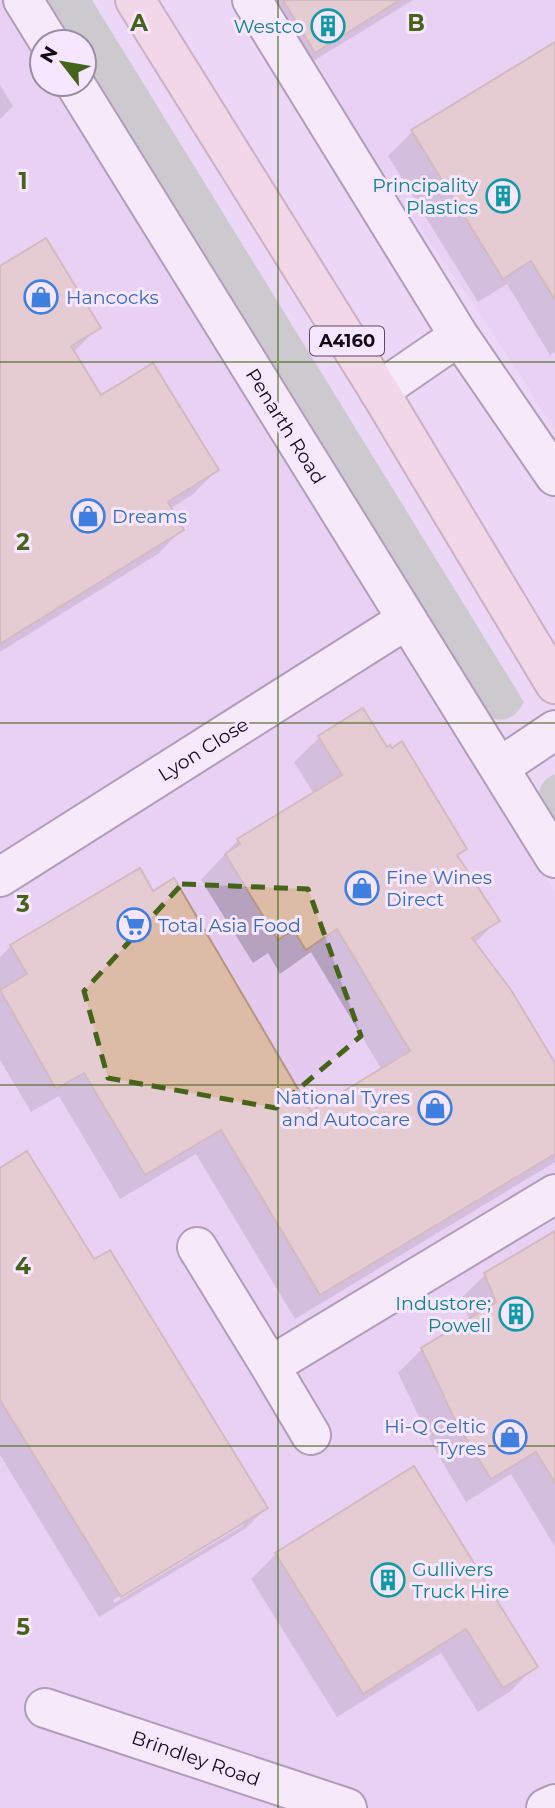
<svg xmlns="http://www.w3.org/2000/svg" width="555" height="1808" font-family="Montserrat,sans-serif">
  <rect width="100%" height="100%" fill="#edd7f6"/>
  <path fill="#e4caef" d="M 0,0 L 4,0 L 42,69 L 42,84 L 52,84 L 555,892 L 555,1808 L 0,1808 Z
    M 274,0 L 555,0 L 555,430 L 478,311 L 365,149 Z"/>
  <path fill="#a7ba9f" d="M 42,0 L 92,0 L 524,702 C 514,721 503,722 484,717 L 84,69 L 84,42 L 68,42 Z
    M 555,774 L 555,832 C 544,814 526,786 555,774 Z"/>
  <path fill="#0003" fill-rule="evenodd" d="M 243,0 L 413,0 L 289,76 Z
    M 555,42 L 555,352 L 550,355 L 507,284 L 478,302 L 388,156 L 412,132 Z
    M 0,85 L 13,106 L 0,119 Z
    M 0,268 L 98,327 L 73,353 L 100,397 L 217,470 L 192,495 L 170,509 L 182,529 L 158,554 L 0,652 Z
    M 362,711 L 386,750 L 465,849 L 457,857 L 498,920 L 474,944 L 555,1067 L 555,1162 L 295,1319 L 196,1154 L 120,1199 L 59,1096 L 31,1112 L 0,1060 L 0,957 L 11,946 L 152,893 L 310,1113 L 382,1070 L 311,952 L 280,974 L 268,953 L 253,963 L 201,880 L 238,840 L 314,794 L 294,762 L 319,738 Z
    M 0,1170 L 94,1261 L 266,1508 L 245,1529 L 99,1617 L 0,1455 ZM 244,1521 L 244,1525 L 114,1603 L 113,1600 Z
    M 555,1233 L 555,1547 L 511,1474 L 466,1502 L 433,1446 L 398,1373 L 422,1349 L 470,1320 L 460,1299 L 485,1275 Z
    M 413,1469 L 535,1666 L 511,1691 L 478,1712 L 441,1653 L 337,1717 L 251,1579 L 276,1554 Z"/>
  <path fill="#dcbca7" stroke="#b69682" stroke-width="2" d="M 283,0 L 400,0 L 315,53 Z
    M 555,42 L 555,300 L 531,261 L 503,279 L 411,130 Z
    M 46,238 L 101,328 L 71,346 L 101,395 L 153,363 L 219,470 L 168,502 L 184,530 L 0,644 L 0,266 Z
    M 363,708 L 387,747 L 390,745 L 392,748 L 402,741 L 467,849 L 457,855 L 500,921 L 472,938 L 511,990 L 555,1063 L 555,1154 L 320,1295 L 221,1130 L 145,1175 L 84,1073 L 56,1089 L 0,990 L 27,974 L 10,945 L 140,868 L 153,891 L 174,878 L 311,1111 L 410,1051 L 337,929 L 306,950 L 293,930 L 278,940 L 225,854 L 240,844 L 237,839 L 342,775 L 318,736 Z
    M 27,1151 L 94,1259 L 110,1250 L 268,1508 L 121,1597 L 0,1400 L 0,1168 Z
    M 555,1231 L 555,1483 L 536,1452 L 491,1479 L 456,1422 L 421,1348 L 496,1302 L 484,1273 Z
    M 414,1466 L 538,1667 L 503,1688 L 466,1629 L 363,1694 L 275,1553 Z"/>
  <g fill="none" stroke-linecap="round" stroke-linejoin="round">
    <defs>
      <path id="minor" d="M 23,0 L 49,42
        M 252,0 L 459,336 L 555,476
        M 75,84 L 555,858
        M 379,391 L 459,336
        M 500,767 L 555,730
        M 0,877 L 406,620
        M 197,1247 L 270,1366
        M 311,1435 L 270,1366 L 555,1194
        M 45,1708 L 347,1808
        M 546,1808 L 555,1804"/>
      <path id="major" d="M 135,0 L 379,391 L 555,684"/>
    </defs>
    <use href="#minor" stroke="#685570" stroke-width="42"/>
    <use href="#major" stroke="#a27e83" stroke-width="42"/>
    <use href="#minor" stroke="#fff" stroke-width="38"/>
    <use href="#major" stroke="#f6d7d8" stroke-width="38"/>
  </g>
  <path d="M0 0H555V1808H0ZM 182,884 L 308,889 L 361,1036 L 276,1108 L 108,1078 L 84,991 Z" fill="#edd7f6" fill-opacity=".55" fill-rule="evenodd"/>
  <path fill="none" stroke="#456419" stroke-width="5" stroke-dasharray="14 9" stroke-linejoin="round" d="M 182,884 L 308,889 L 361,1036 L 276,1108 L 108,1078 L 84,991 Z"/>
  <path fill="none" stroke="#456419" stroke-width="2" stroke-opacity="0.55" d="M 278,0 L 278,1808M 0,362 L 555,362M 0,723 L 555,723M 0,1085 L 555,1085M 0,1446 L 555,1446"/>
  <defs>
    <symbol id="building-ring" viewBox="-11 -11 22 22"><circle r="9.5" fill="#f7e6ff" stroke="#0f9aa8" stroke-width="1.5"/><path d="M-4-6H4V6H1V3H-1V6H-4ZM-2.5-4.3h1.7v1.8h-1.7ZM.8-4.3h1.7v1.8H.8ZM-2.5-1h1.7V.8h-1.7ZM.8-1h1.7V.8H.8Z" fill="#0f9aa8"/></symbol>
    <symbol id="shop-ring" viewBox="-11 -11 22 22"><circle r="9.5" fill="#f7e6ff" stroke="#3f7fe0" stroke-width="1.5"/><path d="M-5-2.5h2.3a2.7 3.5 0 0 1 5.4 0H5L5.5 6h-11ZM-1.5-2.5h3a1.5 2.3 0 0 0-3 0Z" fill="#3f7fe0"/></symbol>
    <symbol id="supermarket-ring" viewBox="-11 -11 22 22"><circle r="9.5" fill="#f7e6ff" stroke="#3f7fe0" stroke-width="1.5"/><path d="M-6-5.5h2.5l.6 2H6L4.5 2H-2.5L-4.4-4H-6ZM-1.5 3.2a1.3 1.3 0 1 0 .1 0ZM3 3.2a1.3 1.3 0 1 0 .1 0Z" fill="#3f7fe0"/></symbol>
  </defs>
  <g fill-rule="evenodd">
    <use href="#building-ring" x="309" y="7" width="38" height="38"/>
    <use href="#building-ring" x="484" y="177" width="38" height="38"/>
    <use href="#shop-ring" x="22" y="278" width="38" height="38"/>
    <use href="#shop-ring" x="69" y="497" width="38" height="38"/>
    <use href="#shop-ring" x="343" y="869" width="38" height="38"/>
    <use href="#supermarket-ring" x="115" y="906" width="38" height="38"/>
    <use href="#shop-ring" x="416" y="1089" width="38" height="38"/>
    <use href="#building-ring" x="497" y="1295" width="38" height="38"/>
    <use href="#shop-ring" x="491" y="1418" width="38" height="38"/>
    <use href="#building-ring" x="369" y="1561" width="38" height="38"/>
  </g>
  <g text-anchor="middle" stroke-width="6" stroke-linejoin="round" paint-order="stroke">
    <rect fill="#f7e6ff" stroke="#574d5b" stroke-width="2" x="310" y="326.5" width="74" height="29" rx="5"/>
    <g font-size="18" font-weight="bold" fill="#120b15">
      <text x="347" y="347">A4160</text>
    </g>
    <g font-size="19" fill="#0d838f" stroke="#f7e6ff" text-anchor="end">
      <text x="304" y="33">Westco</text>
      <text x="478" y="192">Principality<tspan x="478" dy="22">Plastics</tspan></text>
      <text x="491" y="1310">Industore;<tspan x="491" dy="22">Powell</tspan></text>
      <text x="412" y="1576" text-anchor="start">Gullivers<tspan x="412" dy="22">Truck Hire</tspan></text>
    </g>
    <g font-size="19" fill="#366cbe" stroke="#f7e6ff" text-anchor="start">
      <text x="66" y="304">Hancocks</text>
      <text x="112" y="523">Dreams</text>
      <text x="386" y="884">Fine Wines<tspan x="386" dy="22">Direct</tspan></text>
      <text x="158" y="932">Total Asia Food</text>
      <text x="410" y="1104" text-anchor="end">National Tyres<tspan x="410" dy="22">and Autocare</tspan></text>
      <text x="486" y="1433" text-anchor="end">Hi-Q Celtic<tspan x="486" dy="22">Tyres</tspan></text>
    </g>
    <g font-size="19" fill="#120b15" stroke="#f7e6ff">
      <text transform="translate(286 426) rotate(58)" y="7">Penarth Road</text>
      <text transform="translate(203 749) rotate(-32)" y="7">Lyon Close</text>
      <text transform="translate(196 1758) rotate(19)" y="7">Brindley Road</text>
    </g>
  </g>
  <g font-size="23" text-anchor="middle" font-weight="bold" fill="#456419" stroke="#f7e6ff" stroke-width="6" stroke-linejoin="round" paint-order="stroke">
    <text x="139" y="31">A</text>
    <text x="416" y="31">B</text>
    <text x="23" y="189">1</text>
    <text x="23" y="550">2</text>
    <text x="23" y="912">3</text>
    <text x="23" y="1274">4</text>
    <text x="23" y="1635">5</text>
  </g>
  <g transform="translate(63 63) rotate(301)"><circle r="33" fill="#f7e6ff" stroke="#9b8ea1" stroke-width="2"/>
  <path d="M0-5L12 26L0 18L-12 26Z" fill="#456419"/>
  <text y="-10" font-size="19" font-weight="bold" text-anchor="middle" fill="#120b15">N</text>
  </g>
</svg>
